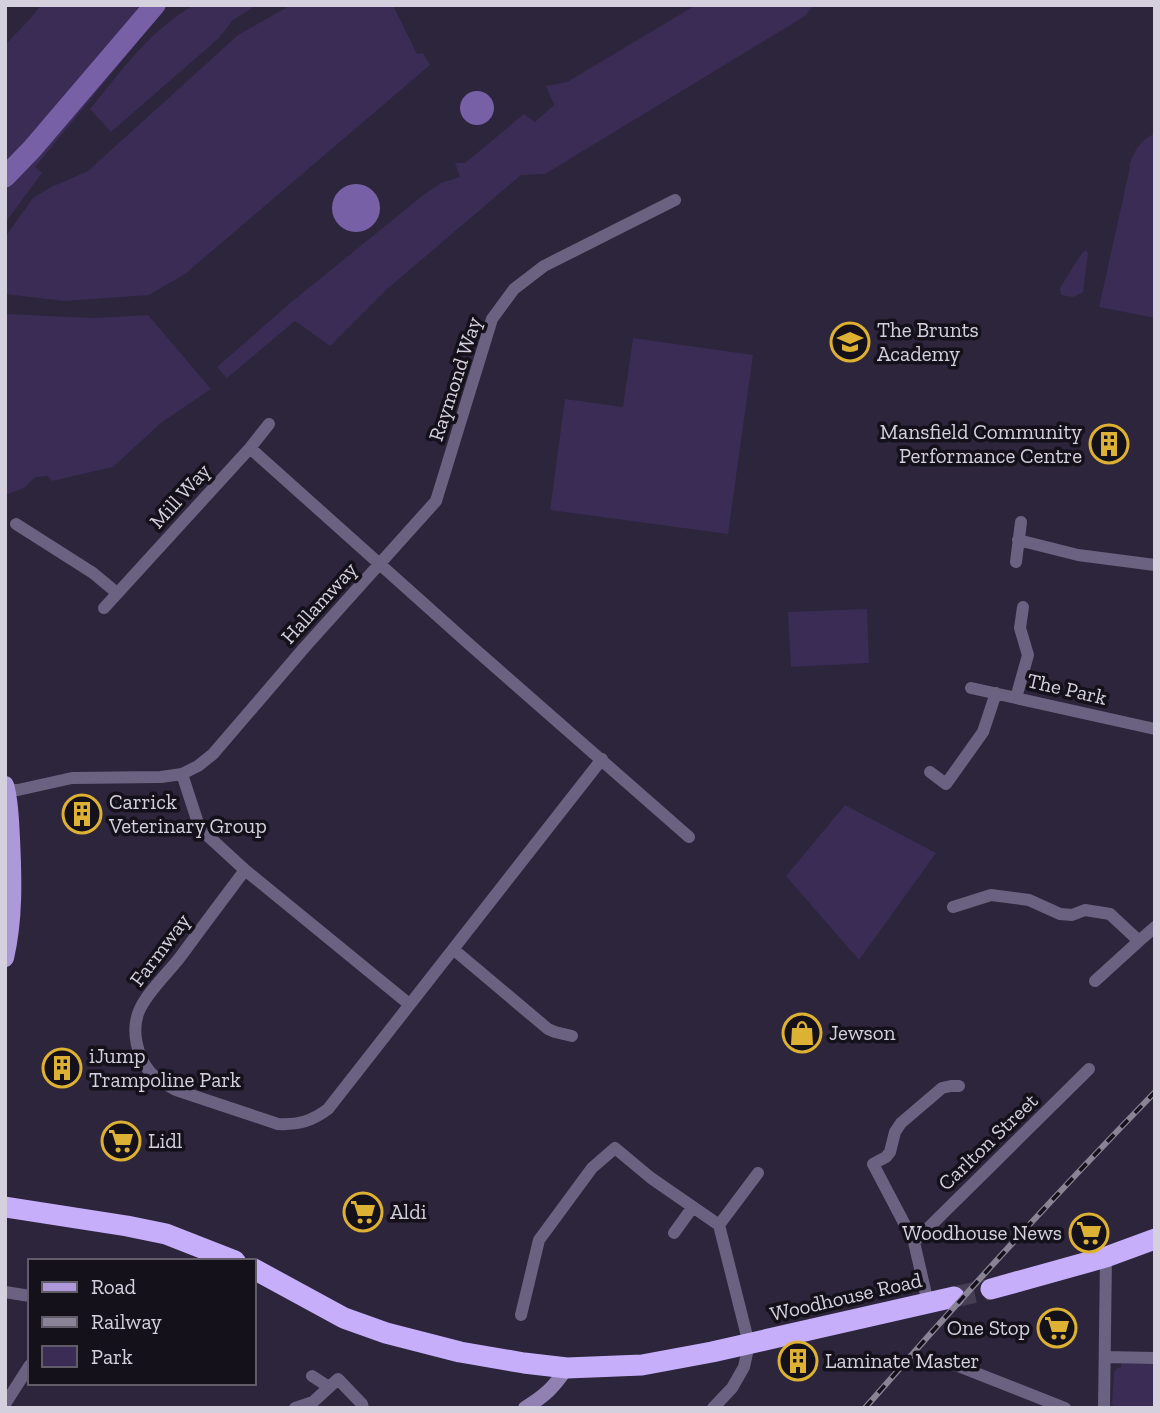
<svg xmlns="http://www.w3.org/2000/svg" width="1160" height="1413" font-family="'Zilla Slab',serif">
  <rect width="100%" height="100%" fill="#2c253b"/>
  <path fill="#3a2c54" d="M 41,5 L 168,5 L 35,167 L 42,173 L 5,223 L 5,45 L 29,20 Z
    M 194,5 L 250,5 L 252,8 L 233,20 L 219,38 L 111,132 L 90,109 C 122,70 149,31 194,5 Z
    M 291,5 L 393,5 L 417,54 L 423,53 L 430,65 L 185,274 L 149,295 L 64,301 L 5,294 L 5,237 L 33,198 L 49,188 L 88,171 L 238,35 Z
    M 696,5 L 814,5 L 805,16 L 545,174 L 521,175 L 386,290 L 330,346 L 295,321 L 227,378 L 217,367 L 289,304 L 422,196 L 441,183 L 460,177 L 455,163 L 465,163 L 524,114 L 535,122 L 554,105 L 546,86 L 567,82 Z
    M 1155,133 L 1155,318 L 1099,307 L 1130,167 L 1129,166 C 1134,150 1140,141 1155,133 Z
    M 1086,250 L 1088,253 L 1083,292 L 1073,297 L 1061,295 L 1060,288 L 1082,253 Z
    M 5,314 L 94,318 L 148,315 L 211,389 L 162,422 L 113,467 L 52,481 L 48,476 L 35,477 L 24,488 L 5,495 Z
    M 633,338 L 753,355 L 728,534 L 550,510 L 565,399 L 623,407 Z
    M 867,609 L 869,663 L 791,667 L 788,612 Z
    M 845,805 L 936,853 L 859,960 L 786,876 Z
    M 1121,1363 L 1155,1364 L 1155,1408 L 1114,1407 L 1112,1403 L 1114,1372 L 1117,1368 L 1121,1367 Z"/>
  <path fill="#7860a7" d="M460 108a17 17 0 1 1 34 0a17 17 0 1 1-34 0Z
    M332 208a24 24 0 1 1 48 0a24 24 0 1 1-48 0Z"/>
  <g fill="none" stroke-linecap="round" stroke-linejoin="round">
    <path stroke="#7860a7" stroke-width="21" d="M 5,177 L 32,149 L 155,5"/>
    <path stroke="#453f53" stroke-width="21" stroke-dasharray="21 10" stroke-linecap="butt" d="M 954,1297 L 991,1289"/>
    <path stroke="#6b6281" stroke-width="12" d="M 250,448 L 469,644 L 689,837
      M 16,524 L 93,573 L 117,593
      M 1018,540 L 1078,555 L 1155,565
      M 1016,562 L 1021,522
      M 104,608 L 250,448 L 269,424
      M 971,688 L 1155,729
      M 1016,698 L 1028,655 L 1020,628 L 1023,607
      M 930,772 L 946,784 L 983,732 L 996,693
      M 182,774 L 198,823 L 208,836 L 245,870 C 224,898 202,927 181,956 C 169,972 147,992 139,1011 C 131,1030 137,1057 150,1072 C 157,1080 167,1085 176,1090 L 278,1124 C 299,1125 312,1121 328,1109 L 602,759
      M 7,790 L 18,790 L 72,778 L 161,777 L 182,774 L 198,766 L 213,754 L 304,648 L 436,501 L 492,319 L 514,289 L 544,266 L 675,200
      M 245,870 L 409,1004
      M 953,907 L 991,895 L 1029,900 L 1060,914 L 1072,915 L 1085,910 L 1110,914 L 1139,941 L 1095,981
      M 1139,941 L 1155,927
      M 453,949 L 548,1029 L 555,1032 L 572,1036
      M 719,1225 L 758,1173
      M 674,1233 L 692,1208
      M 914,1242 L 1089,1069
      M 5,1292 L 30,1296
      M 928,1303 L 914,1242 L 873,1164 L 886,1157 L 890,1152 L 895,1132 L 901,1123 L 942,1088 L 951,1086 L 959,1086
      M 521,1315 L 539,1240 L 592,1168 L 615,1148 L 651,1178 L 719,1225 L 749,1344 L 744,1367 L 732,1388 L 713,1408
      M 1105,1357 L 1155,1358
      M 958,1366 L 1065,1408
      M 312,1376 L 329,1387
      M 5,1404 L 30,1365
      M 295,1408 L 313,1402 L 338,1379 L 362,1404 L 363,1408
      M 1104,1408 L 1106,1257"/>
    <path stroke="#9081b2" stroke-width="14" d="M 525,1408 C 546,1395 553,1388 567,1368"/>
    <path stroke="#ad99d9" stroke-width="18" d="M 5,785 C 10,802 10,822 11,839 C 13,879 14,919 5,958"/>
    <path stroke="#c7aefb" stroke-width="21" d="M 5,1207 L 127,1226 L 166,1234 L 235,1261
      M 254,1269 L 344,1318 L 386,1333 L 460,1352 L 524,1363 L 567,1368 L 642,1365 L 712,1352 L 954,1297
      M 991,1289 L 1106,1257 L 1155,1239"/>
    <defs>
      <path id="rail" d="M 865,1408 C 959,1300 1055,1195 1155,1092"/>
    </defs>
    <use href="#rail" stroke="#898395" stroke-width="6"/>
    <use href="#rail" stroke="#14111a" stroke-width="3.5" stroke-dasharray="10" stroke-linecap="butt"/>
  </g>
  <defs>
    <symbol id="school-ring" viewBox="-11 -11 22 22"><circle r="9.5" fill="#14111a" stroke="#ddb133" stroke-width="1.5"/><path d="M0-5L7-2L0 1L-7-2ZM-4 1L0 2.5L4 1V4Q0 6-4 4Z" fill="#ddb133"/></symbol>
    <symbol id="building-ring" viewBox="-11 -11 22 22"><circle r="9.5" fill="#14111a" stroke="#ddb133" stroke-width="1.5"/><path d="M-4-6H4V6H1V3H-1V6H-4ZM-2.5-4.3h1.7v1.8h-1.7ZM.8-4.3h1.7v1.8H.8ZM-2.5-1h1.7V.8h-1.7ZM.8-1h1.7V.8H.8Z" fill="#ddb133"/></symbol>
    <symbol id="shop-ring" viewBox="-11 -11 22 22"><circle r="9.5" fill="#14111a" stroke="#ddb133" stroke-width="1.5"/><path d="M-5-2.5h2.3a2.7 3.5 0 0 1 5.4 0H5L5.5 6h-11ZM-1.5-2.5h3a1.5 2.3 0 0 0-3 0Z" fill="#ddb133"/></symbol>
    <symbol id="supermarket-ring" viewBox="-11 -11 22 22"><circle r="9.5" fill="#14111a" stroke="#ddb133" stroke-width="1.5"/><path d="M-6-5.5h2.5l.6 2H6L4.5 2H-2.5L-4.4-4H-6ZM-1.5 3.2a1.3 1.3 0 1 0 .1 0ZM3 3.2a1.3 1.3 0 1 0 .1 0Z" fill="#ddb133"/></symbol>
  </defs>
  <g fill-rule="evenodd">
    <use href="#school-ring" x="828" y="320" width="44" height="44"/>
    <use href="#building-ring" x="1087" y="422" width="44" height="44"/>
    <use href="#building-ring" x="60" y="792" width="44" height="44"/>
    <use href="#shop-ring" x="780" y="1011" width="44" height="44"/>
    <use href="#building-ring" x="40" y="1046" width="44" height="44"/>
    <use href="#supermarket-ring" x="99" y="1119" width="44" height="44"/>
    <use href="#supermarket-ring" x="341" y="1190" width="44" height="44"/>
    <use href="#supermarket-ring" x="1067" y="1211" width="44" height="44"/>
    <use href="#supermarket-ring" x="1035" y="1306" width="44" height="44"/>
    <use href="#building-ring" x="776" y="1339" width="44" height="44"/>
  </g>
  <g text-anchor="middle" stroke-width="7" stroke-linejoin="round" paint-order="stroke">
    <g font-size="21" fill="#d4d0de" stroke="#14111a" text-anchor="start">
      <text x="877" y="337">The Brunts<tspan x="877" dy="24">Academy</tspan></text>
      <text x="1082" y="439" text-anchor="end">Mansfield Community<tspan x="1082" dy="24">Performance Centre</tspan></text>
      <text x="109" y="809">Carrick<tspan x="109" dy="24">Veterinary Group</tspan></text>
      <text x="829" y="1040">Jewson</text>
      <text x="89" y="1063">iJump<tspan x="89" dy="24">Trampoline Park</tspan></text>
      <text x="148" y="1148">Lidl</text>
      <text x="390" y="1219">Aldi</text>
      <text x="1062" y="1240" text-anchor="end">Woodhouse News</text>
      <text x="1030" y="1335" text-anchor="end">One Stop</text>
      <text x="825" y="1368">Laminate Master</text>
    </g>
    <g font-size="21" fill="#d4d0de" stroke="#14111a">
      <text transform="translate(455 379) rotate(-72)" y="7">Raymond Way</text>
      <text transform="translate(180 496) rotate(-48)" y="7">Mill Way</text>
      <text transform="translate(319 603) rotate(-48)" y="7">Hallamway</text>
      <text transform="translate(1067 689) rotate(13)" y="7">The Park</text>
      <text transform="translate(160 950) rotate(-53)" y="7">Farmway</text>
      <text transform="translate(988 1142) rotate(-44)" y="7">Carlton Street</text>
      <text transform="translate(846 1297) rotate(-13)" y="7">Woodhouse Road</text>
    </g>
  </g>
  <rect width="1160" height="1413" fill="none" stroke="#d4d0de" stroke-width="14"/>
  <rect x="28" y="1259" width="228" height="126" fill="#14111a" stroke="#615d68" stroke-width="2"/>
  <rect x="42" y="1282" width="35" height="10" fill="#ad99d9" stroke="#615d68" stroke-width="2"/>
  <text x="91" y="1294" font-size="21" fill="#d4d0de">Road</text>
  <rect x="42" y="1317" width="35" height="10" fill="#898395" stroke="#615d68" stroke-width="2"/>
  <text x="91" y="1329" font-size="21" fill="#d4d0de">Railway</text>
  <rect x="42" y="1346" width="35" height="21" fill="#3a2c54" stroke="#615d68" stroke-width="2"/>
  <text x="91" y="1364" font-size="21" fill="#d4d0de">Park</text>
</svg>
